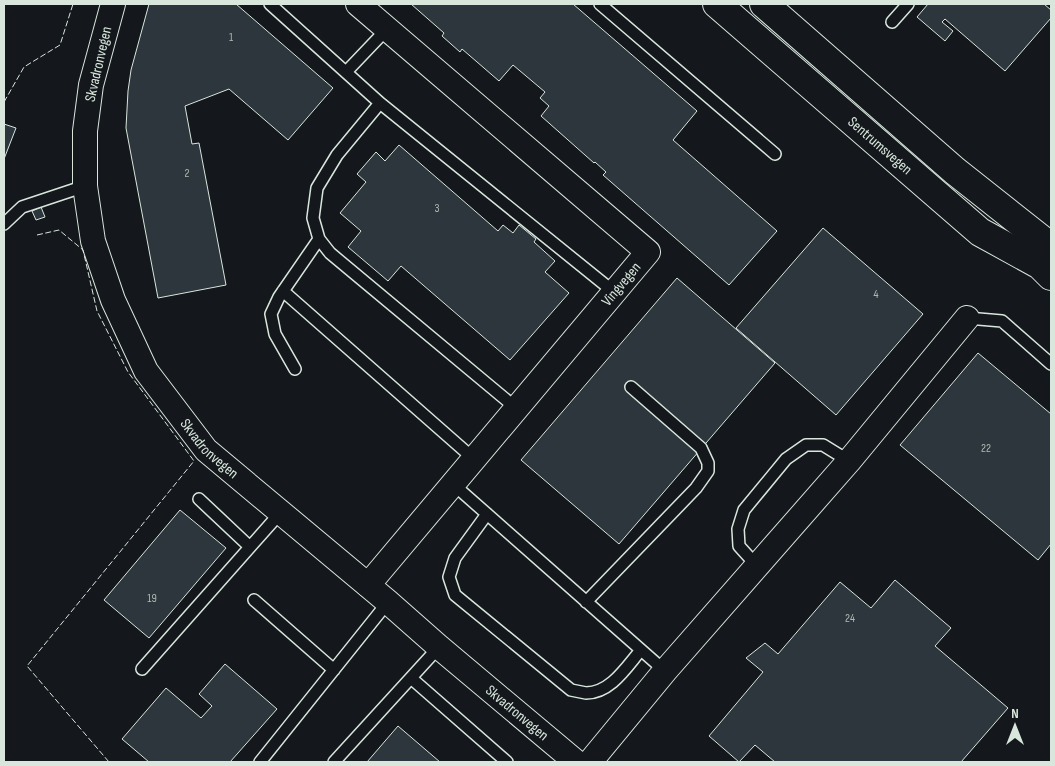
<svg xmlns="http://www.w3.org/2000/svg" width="1055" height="766" font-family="'Sofia Sans Condensed',sans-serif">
  <rect width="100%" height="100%" fill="#14181c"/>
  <path fill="#2c363c" stroke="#d8e6dc" d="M 149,4 L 236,4 L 333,88 L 288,140 L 229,89 L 185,106 L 192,144 L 199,143 L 226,285 L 158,298 L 126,128 L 128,91 L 131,70 Z
    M 411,4 L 573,4 L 697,111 L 673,140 L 777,231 L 729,285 L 603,175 L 606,172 L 595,162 L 594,163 L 541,116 L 549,106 L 540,98 L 545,92 L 513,65 L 499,81 L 462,49 L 460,52 L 442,36 L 444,33 Z
    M 928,4 L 1044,4 L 1051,10 L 1051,18 L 1005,71 L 945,19 L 942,22 L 953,31 L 945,41 L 917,17 Z
    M 4,124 L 16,128 L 4,159 Z
    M 399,145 L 498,231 L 503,225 L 513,233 L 519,225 L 536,239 L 534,242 L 555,261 L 545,272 L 569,293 L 510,360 L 401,266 L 388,281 L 348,247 L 361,231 L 340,213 L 366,182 L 357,174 L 376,152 L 385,161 Z
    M 41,207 L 45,217 L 36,220 L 32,211 Z
    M 823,228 L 923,314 L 836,415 L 736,328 Z
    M 677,278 L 775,363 L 619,544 L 521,460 Z
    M 978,353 L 1051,414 L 1051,544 L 1038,560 L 900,445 Z
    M 180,510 L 226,548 L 149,638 L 104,600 Z
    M 895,580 L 951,628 L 935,646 L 1008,708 L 961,762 L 775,762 L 755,745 L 739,762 L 709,736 L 763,672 L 746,658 L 765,643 L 778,654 L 840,582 L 871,608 Z
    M 225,664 L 277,709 L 230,762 L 149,762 L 122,739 L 166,688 L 201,718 L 212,706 L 199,694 Z
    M 398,726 L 440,762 L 367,762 Z"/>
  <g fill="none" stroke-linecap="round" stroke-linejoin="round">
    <defs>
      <path id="service" d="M 270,4 L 380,103 L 614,292
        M 600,4 L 775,154
        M 892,22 L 908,4
        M 346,72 L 387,29
        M 380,103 L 337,155 L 317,188 L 313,218 L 319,239 L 330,253 L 516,408
        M 4,224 L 22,207 L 85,186
        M 283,291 L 474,459
        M 967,318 L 1002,321 L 1051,364
        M 295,369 L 275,334 L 271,314 L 279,297 L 319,239
        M 453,484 L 665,671
        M 199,499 L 250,547
        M 487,514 L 455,558 L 449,577 L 455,595 L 571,690 C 576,691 581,692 586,693 C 611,693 627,666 641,650
        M 757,566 L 739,546 L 738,529 L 744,510 L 786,459 L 806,445 L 823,445 L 849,461
        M 254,600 L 334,670
        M 586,602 L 696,488 L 708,471 L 708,463 L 701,448 L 631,387
        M 142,669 L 281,512
        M 411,678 L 507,762
        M 260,762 L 388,602
        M 334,762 L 439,647"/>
      <g id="minor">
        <path id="s1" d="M 113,4 L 91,85 L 85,131 L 85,186 L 93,241 L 113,300 L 146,371 L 206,450 L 388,602 L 439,647 L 576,762"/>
        <path d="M 358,4 L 648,252 L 368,585"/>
        <path d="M 590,762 L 665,671 L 849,461 L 967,318"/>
      </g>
      <g id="primary">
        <path id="s2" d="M 717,4 L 980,232 L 1040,265 L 1051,276"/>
        <path d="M 764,4 L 955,171 L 1051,247"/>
      </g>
    </defs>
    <use href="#service" stroke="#d8e6dc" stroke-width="14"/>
    <use href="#minor" stroke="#d8e6dc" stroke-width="26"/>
    <use href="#primary" stroke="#d8e6dc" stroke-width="30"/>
    <use href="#service" stroke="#14181c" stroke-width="11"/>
    <use href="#minor" stroke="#14181c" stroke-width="24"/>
    <use href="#primary" stroke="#14181c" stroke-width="28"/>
    <path stroke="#d8e6dc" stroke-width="1" stroke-dasharray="6 2.5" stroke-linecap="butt" d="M 4,102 L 24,67 L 60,45 L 73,4
      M 37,235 L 59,230 L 83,250 L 97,311 L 128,372 L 194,461 L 27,666 L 109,762"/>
  </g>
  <g text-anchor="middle" stroke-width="4" stroke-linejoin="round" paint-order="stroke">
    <g font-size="12" fill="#adbab4">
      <text x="231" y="41">1</text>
      <text x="187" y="177">2</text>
      <text x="437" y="212">3</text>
      <text x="876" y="298">4</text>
      <text x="986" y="452">22</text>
      <text x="152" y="602">19</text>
      <text x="850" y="622">24</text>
    </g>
    <g font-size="15" fill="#d8e6dc" stroke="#14181c">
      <text transform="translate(98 64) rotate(-77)" y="5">Skvadronvegen</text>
      <text dy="5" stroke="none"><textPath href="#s2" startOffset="216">Sentrumsvegen</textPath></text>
      <text transform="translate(621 284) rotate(-50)" y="5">Vingvegen</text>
      <text dy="5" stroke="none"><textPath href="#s1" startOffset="482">Skvadronvegen</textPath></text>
      <text dy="5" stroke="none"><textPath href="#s1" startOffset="888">Skvadronvegen</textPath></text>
    </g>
  </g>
  <rect width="1055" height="766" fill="none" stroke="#d8e6dc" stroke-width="10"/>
  <g transform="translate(1015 726)" stroke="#14181c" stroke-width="4" paint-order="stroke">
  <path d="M0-4L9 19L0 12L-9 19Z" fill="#d8e6dc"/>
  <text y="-8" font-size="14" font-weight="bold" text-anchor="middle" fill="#d8e6dc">N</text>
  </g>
</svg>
